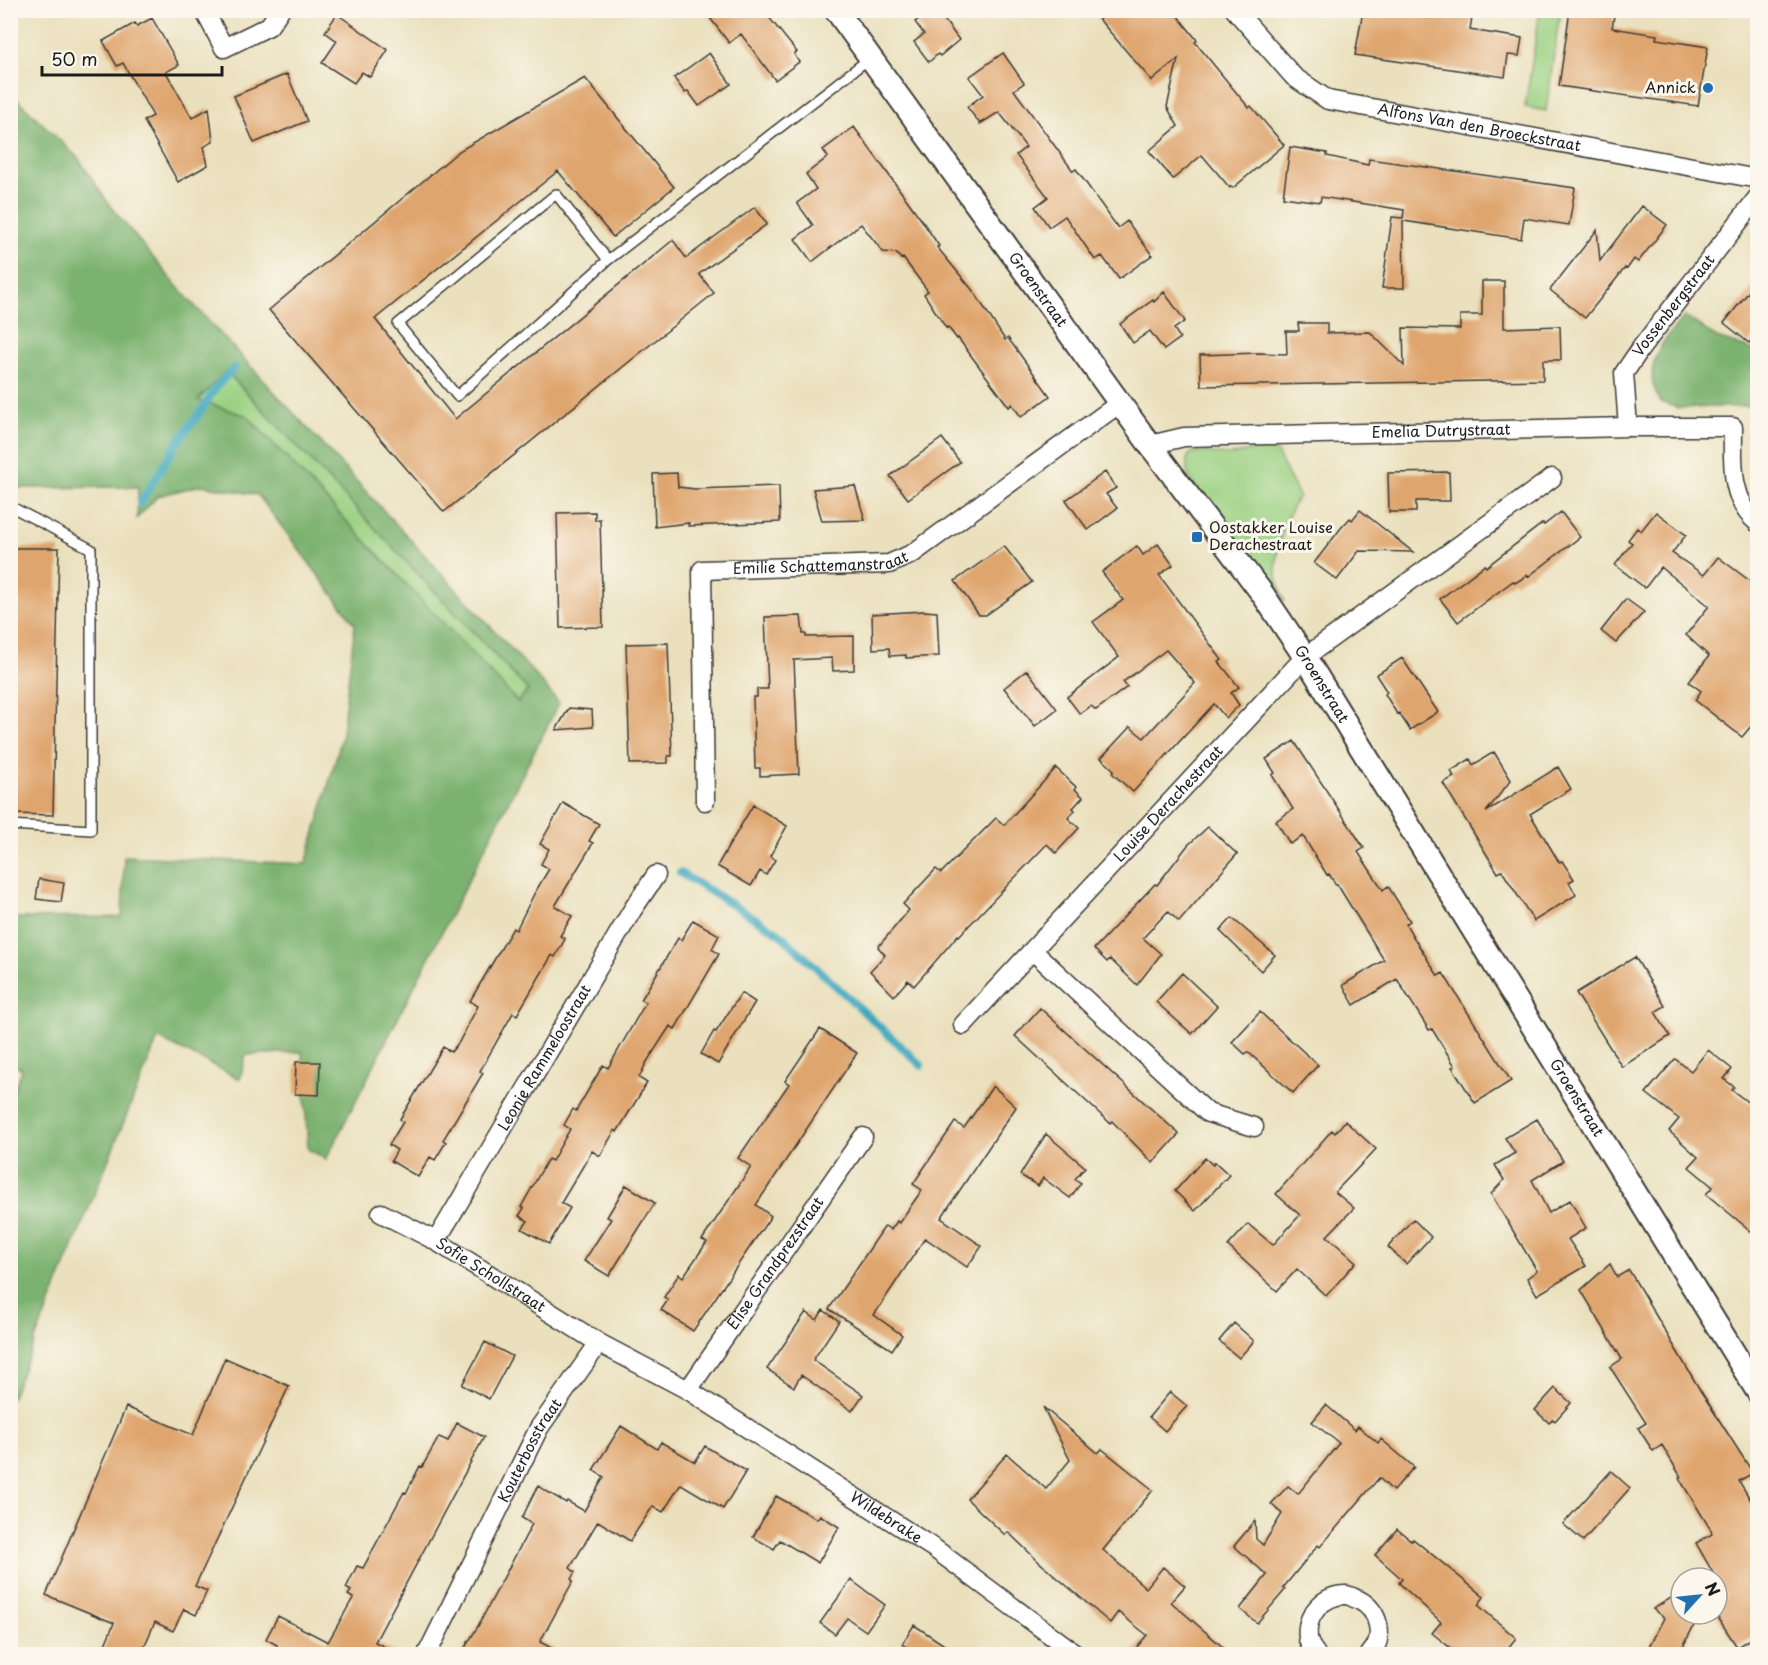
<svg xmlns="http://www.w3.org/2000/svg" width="1768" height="1665" font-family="'Playpen Sans',sans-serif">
  <rect width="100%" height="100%" fill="#fbf7ec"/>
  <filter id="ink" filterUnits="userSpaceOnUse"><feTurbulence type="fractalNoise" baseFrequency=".0167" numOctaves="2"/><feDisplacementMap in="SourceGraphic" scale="12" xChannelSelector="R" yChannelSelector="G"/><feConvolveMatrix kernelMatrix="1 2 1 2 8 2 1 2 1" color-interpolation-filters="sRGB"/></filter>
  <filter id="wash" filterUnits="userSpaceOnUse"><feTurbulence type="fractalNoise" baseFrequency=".008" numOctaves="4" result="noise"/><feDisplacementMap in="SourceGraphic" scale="24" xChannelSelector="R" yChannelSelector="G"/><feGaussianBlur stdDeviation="1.35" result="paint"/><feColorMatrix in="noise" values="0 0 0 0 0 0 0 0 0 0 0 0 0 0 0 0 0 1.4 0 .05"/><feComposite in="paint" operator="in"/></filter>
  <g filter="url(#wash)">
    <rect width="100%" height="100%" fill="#eae0bd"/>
    <path fill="#9ad081" stroke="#5b764e" stroke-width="1.5" d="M 1540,11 L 1560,11 L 1546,111 L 1525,107 Z
      M 226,371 L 528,690 L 517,702 L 247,416 L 198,400 Z
      M 1260,447 L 1271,449 L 1277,453 L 1299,496 C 1285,516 1277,545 1276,569 C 1276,579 1282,592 1285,602 L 1243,550 L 1188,476 C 1180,438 1208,455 1227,455 C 1238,455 1249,451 1260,447 Z"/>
    <path fill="#7bb26f" stroke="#4c6746" stroke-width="1.5" fill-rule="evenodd" d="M 11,93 L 78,158 L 111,207 L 181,291 L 538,678 L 559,703 L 326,1159 L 308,1149 L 302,1052 L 246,1055 L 240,1079 L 158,1038 L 11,1399 L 10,1101 L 22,1068 L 11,1065 L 11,918 L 122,917 L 124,856 L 306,864 L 341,740 L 355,624 L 258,495 L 201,485 L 158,496 L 137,518 L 138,487 L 14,488 L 11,484 ZM 226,371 L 528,690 L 518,702 L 247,416 L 198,400 Z
      M 1685,316 L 1717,338 L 1757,351 L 1757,406 L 1678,408 L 1660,402 C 1658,396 1654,390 1653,384 C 1648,354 1668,336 1685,316 Z"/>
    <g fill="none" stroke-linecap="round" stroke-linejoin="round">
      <path stroke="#3ea9be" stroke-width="8" d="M 140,503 L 177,443 L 201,411 L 216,387 L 235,367
        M 680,873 L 779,933 L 921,1065"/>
    </g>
    <g id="blocks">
      <path fill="#dfa56e" d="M 704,10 L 763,10 L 797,52 L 794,54 L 799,62 L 775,80 L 741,34 L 729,43 Z
        M 931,10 L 937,10 L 959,40 L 940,56 L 938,54 L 929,62 L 914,42 L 924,34 L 915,22 Z
        M 1091,10 L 1173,10 L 1197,40 L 1195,42 L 1249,108 L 1251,106 L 1284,145 L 1233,188 L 1231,186 L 1230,188 L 1202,155 L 1173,179 L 1149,151 L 1178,126 L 1167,107 L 1178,59 L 1152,81 Z
        M 1363,10 L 1380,10 L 1428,18 L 1429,14 L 1449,17 L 1450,14 L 1472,17 L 1470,30 L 1522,38 L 1519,56 L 1508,55 L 1505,77 L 1355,55 Z
        M 1570,10 L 1615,10 L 1612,28 L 1657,35 L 1656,39 L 1708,47 L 1698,106 L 1559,86 Z
        M 337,14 L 388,50 L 370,77 L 362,72 L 354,83 L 322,63 L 337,41 L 325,32 Z
        M 152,18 L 179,65 L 166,72 L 192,118 L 209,108 L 213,141 L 204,147 L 208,165 L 178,182 L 144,121 L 153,116 L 123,63 L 117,66 L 103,41 L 135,23 L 137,26 Z
        M 709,53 L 731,84 L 699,106 L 688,91 L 685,93 L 674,78 Z
        M 1003,53 L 1024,83 L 1014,90 L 1073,171 L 1076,169 L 1118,228 L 1127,221 L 1152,255 L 1119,279 L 1102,256 L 1095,260 L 1065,216 L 1049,227 L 1035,207 L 1048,197 L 1016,155 L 1026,147 L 999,112 L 980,124 L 967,107 L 983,95 L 969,77 Z
        M 287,74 L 307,121 L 254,143 L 234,96 Z
        M 585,78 L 674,187 L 613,237 L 558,171 L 375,319 L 455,419 L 673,240 L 686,258 L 755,207 L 767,224 L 699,274 L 714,293 L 444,512 L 269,310 L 459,151 Z
        M 854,127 L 923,222 L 939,246 L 937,247 L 974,292 L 1005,340 L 1008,338 L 1050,396 L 1021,417 L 1012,404 L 1009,407 L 958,338 L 957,339 L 948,327 L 946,328 L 924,294 L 928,291 L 903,258 L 901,259 L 896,253 L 883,252 L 861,224 L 812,262 L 795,239 L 813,225 L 797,203 L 816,189 L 806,174 L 828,157 L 823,150 Z
        M 1290,147 L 1327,153 L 1327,156 L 1368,165 L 1369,159 L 1575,188 L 1569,225 L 1524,218 L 1521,239 L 1403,221 L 1404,288 L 1382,288 L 1392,217 L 1403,218 L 1404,210 L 1321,197 L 1320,202 L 1283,197 Z
        M 1642,206 L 1667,225 L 1638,262 L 1634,259 L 1627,269 L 1625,268 L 1585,318 L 1550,290 L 1597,230 L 1600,261 Z
        M 1758,280 L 1758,332 L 1749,343 L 1724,323 Z
        M 1482,281 L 1504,281 L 1504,328 L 1560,326 L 1561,360 L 1543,360 L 1543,380 L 1201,386 L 1200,355 L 1259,353 L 1287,354 L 1286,331 L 1299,331 L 1298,323 L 1327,323 L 1327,333 L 1370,332 L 1404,366 L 1403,328 L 1460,329 L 1460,315 L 1482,315 Z
        M 1164,292 L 1185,321 L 1174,329 L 1180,338 L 1164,350 L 1150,331 L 1133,343 L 1120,324 L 1153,300 L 1154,302 Z
        M 942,438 L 960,462 L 908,499 L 890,476 Z
        M 1105,472 L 1116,488 L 1106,494 L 1117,508 L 1088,530 L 1066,500 Z
        M 1449,472 L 1450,501 L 1416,501 L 1416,512 L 1389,512 L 1388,473 Z
        M 677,473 L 678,487 L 695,489 L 779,486 L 780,522 L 688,526 L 689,523 L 655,527 L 653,474 Z
        M 855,486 L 865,520 L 822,521 L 813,489 Z
        M 1360,510 L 1413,552 L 1359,551 L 1337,580 L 1314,563 L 1341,528 L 1350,518 L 1352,520 Z
        M 595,512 L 595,520 L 600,519 L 603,627 L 560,628 L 557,513 Z
        M 1561,512 L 1580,537 L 1529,576 L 1528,575 L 1515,583 L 1513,581 L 1458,622 L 1440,599 L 1485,565 L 1486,567 L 1543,523 L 1544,525 Z
        M 1656,512 L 1686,535 L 1672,553 L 1704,575 L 1718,557 L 1758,587 L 1758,718 L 1742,737 L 1695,700 L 1701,691 L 1689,682 L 1709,656 L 1686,635 L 1709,606 L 1661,567 L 1645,588 L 1615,565 L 1632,543 L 1628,540 L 1637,528 L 1641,531 Z
        M 1158,544 L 1173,565 L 1159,575 L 1222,660 L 1219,662 L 1239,687 L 1231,693 L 1239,705 L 1226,718 L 1214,704 L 1133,792 L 1112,773 L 1114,770 L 1101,758 L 1130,727 L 1144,738 L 1195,683 L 1166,650 L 1123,682 L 1127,687 L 1096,710 L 1091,706 L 1080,714 L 1067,697 L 1119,657 L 1093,622 L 1123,600 L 1102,572 L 1137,546 L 1143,555 Z
        M 1004,546 L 1032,582 L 986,615 L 979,615 L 955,581 Z
        M 10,548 L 59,548 L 53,815 L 10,814 Z
        M 1626,599 L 1644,612 L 1616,643 L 1601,631 Z
        M 924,611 L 937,612 L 939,656 L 906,658 L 906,655 L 890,656 L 889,648 L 873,649 L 872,614 Z
        M 801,616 L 803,634 L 806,634 L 806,637 L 854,636 L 854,670 L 833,671 L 832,658 L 794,660 L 799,774 L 760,776 L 760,768 L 755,768 L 753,697 L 757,697 L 757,689 L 768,689 L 765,617 Z
        M 668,643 L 672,756 L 668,756 L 668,763 L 630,764 L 626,644 Z
        M 1402,658 L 1438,712 L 1410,730 L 1399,713 L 1397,714 L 1385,694 L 1387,692 L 1376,675 Z
        M 1027,670 L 1057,709 L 1035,726 L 1004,688 Z
        M 569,708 L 592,710 L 593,727 L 556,730 Z
        M 1294,741 L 1364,848 L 1358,852 L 1383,890 L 1388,886 L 1410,921 L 1406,924 L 1414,938 L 1438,976 L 1443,973 L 1511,1081 L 1475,1103 L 1452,1067 L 1455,1066 L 1432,1029 L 1429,1030 L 1397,979 L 1354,1005 L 1343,985 L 1384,960 L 1337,884 L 1336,885 L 1329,874 L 1327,875 L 1303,836 L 1290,844 L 1276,821 L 1293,809 L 1272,775 L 1275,773 L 1266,759 Z
        M 1494,752 L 1511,780 L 1486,812 L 1558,767 L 1571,789 L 1530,814 L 1559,862 L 1562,861 L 1574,879 L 1569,882 L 1576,895 L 1534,921 L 1502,871 L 1498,873 L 1443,783 L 1454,777 L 1451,771 L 1470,759 L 1473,765 Z
        M 1056,768 L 1076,787 L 1075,789 L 1083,797 L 1073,808 L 1075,810 L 1068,818 L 1079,828 L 1056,853 L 1047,844 L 959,936 L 958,935 L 914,986 L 908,980 L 894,996 L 870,971 L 885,955 L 878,947 L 909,910 L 903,904 L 936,869 L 941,873 L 996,818 L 1004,825 Z
        M 563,803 L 599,824 L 589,841 L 593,843 L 555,906 L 572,916 L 560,936 L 565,939 L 555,957 L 552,955 L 517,1015 L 513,1013 L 480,1071 L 483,1073 L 443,1140 L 446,1142 L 435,1160 L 430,1157 L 418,1177 L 391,1161 L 397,1150 L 389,1145 L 403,1122 L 400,1119 L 443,1047 L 451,1052 L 459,1042 L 478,1006 L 470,1001 L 513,928 L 516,930 L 534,894 L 549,869 L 541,864 L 549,849 L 540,844 Z
        M 753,805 L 787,826 L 770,856 L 775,860 L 766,875 L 760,871 L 751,886 L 717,866 Z
        M 1208,827 L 1237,854 L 1179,922 L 1168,911 L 1143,938 L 1161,954 L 1137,985 L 1110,959 L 1107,962 L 1094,949 L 1155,884 L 1157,885 L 1188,845 Z
        M 39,879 L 64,883 L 61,902 L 36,899 Z
        M 1232,918 L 1275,955 L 1261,971 L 1220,931 Z
        M 693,920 L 719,935 L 712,949 L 719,954 L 675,1029 L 670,1026 L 646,1063 L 639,1078 L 647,1083 L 617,1132 L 615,1130 L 600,1156 L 592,1151 L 561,1203 L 570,1208 L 549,1244 L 522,1229 L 528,1221 L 519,1216 L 524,1208 L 521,1207 L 548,1159 L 552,1161 L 570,1129 L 564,1125 L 573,1109 L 576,1111 L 603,1065 L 608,1068 L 646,1002 L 641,1000 L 678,938 L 681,940 Z
        M 1635,957 L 1665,1006 L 1655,1012 L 1670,1036 L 1622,1067 L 1576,993 Z
        M 1182,973 L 1217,1006 L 1192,1034 L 1156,1002 Z
        M 741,993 L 755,1002 L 718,1064 L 701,1054 L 714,1031 L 716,1032 Z
        M 1040,1008 L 1179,1134 L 1153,1163 L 1112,1121 L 1110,1123 L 1099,1113 L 1015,1036 Z
        M 1260,1012 L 1318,1065 L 1293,1093 L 1248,1052 L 1245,1054 L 1232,1042 Z
        M 820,1029 L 857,1053 L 756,1205 L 771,1216 L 693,1331 L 661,1310 L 668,1300 L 664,1297 L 679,1274 L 683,1277 L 707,1242 L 702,1240 L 751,1167 L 738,1158 L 789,1084 L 785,1081 Z
        M 1708,1050 L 1732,1069 L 1724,1079 L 1734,1087 L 1732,1090 L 1758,1110 L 1758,1237 L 1706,1194 L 1713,1187 L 1689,1167 L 1698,1157 L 1669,1131 L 1679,1119 L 1646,1093 L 1675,1059 L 1691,1071 Z
        M 296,1062 L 320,1062 L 319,1095 L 295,1094 Z
        M 993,1086 L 1016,1107 L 941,1218 L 982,1246 L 967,1267 L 925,1238 L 874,1315 L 902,1335 L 892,1350 L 829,1309 L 885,1226 L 891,1230 L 897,1221 L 899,1223 L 922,1190 L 913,1184 L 955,1122 L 964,1128 Z
        M 1537,1119 L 1563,1161 L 1532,1180 L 1549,1213 L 1570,1200 L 1586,1228 L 1568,1239 L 1586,1266 L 1537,1295 L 1527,1278 L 1537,1271 L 1491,1194 L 1504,1180 L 1495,1165 L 1515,1153 L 1505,1138 Z
        M 1345,1121 L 1376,1149 L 1335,1192 L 1354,1208 L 1327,1236 L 1356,1262 L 1326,1296 L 1297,1269 L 1277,1291 L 1228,1246 L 1248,1224 L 1273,1245 L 1300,1215 L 1276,1194 L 1332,1130 L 1335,1133 Z
        M 1046,1134 L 1085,1167 L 1075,1179 L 1081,1183 L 1070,1198 L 1043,1178 L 1038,1186 L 1020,1175 Z
        M 1205,1158 L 1213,1165 L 1215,1162 L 1229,1175 L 1195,1211 L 1175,1191 Z
        M 626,1185 L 655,1203 L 609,1276 L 584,1261 L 611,1219 L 607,1217 Z
        M 1413,1219 L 1431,1237 L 1406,1264 L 1388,1247 Z
        M 1610,1264 L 1617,1277 L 1629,1270 L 1700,1390 L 1753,1473 L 1739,1481 L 1758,1512 L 1758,1634 L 1737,1647 L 1717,1616 L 1717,1601 L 1726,1596 L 1696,1543 L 1712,1534 L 1711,1530 L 1679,1478 L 1681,1477 L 1662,1445 L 1653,1451 L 1638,1428 L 1646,1423 L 1610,1367 L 1622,1359 L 1581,1290 Z
        M 823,1310 L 839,1321 L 813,1360 L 863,1395 L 852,1411 L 801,1375 L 794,1387 L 767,1369 L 806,1312 L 817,1320 Z
        M 1234,1323 L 1254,1341 L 1239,1358 L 1219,1341 Z
        M 485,1342 L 512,1356 L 489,1399 L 462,1385 Z
        M 225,1358 L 289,1386 L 195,1586 L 207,1591 L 196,1615 L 184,1609 L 173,1631 L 155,1622 L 141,1654 L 101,1654 L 114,1623 L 46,1595 L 81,1512 L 126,1407 L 193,1435 Z
        M 1555,1388 L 1571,1403 L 1555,1421 L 1553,1419 L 1549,1423 L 1535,1410 Z
        M 1170,1392 L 1187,1406 L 1165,1431 L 1149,1417 Z
        M 1326,1405 L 1355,1430 L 1358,1426 L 1378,1443 L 1381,1439 L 1414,1467 L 1393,1491 L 1379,1478 L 1320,1547 L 1318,1545 L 1283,1588 L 1285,1590 L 1257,1623 L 1240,1609 L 1267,1575 L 1234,1546 L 1255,1521 L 1256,1539 L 1263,1545 L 1282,1514 L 1271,1504 L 1288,1486 L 1298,1494 L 1339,1443 L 1312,1422 Z
        M 1043,1407 L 1098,1453 L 1102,1449 L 1153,1490 L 1103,1550 L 1146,1588 L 1163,1567 L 1185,1586 L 1171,1602 L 1231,1654 L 1131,1654 L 1147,1635 L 1118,1612 L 1110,1623 L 1038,1561 L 1008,1532 L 1005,1535 L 967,1499 L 1007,1454 L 1046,1489 L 1070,1460 Z
        M 457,1423 L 484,1437 L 375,1642 L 399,1654 L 275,1654 L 277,1645 L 266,1639 L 278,1616 L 328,1642 L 353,1598 L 348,1595 L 351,1591 L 346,1588 L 357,1566 L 363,1568 L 404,1492 L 406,1493 L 420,1466 L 422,1467 L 439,1437 L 448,1441 Z
        M 621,1426 L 657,1449 L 661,1442 L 695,1462 L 705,1446 L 746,1471 L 723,1509 L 681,1484 L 663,1512 L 653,1506 L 630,1541 L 598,1521 L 570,1568 L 575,1572 L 571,1579 L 573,1581 L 540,1642 L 563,1654 L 461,1654 L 477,1628 L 532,1524 L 522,1518 L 538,1486 L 566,1503 L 567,1501 L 584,1511 L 604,1477 L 593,1470 Z
        M 1611,1471 L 1630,1488 L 1583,1541 L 1563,1524 Z
        M 776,1496 L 817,1519 L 820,1515 L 839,1527 L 818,1563 L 780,1540 L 774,1549 L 753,1537 Z
        M 1397,1529 L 1412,1541 L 1413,1539 L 1484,1597 L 1478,1605 L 1516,1638 L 1503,1654 L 1458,1654 L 1432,1633 L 1441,1622 L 1399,1583 L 1402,1579 L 1375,1555 Z
        M 851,1580 L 885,1605 L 866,1631 L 847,1618 L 835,1634 L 820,1623 Z
        M 1681,1585 L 1681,1614 L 1700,1614 L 1679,1654 L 1645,1654 L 1664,1618 L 1653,1609 L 1676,1595 Z
        M 914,1625 L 958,1654 L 900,1654 L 906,1647 L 902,1644 Z"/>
    </g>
  </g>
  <g filter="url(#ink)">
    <use href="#blocks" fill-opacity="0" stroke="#3b3934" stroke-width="1.5"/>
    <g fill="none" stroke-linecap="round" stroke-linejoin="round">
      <defs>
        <path id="service" d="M 608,260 L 457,396 L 398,324 L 556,194 L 608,260 L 870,58
          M 10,506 L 91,549 L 91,830 L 10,825"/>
        <g id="minor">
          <path d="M 204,10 L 224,48 L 269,26 L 280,10"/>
          <path id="s1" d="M 1235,10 L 1294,77 L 1328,100 L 1758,179"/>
          <path id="s2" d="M 1628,427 L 1624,373 L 1641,348 L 1758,197"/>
          <path id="s3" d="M 1150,445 L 1184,437 L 1628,427 L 1733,427 C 1733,461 1729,500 1758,523"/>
          <path id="s4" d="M 705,801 L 702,570 L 889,564 L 912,554 L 1120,403"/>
          <path d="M 1033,951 L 1208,1113 L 1254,1127"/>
          <path id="s5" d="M 963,1025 L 1305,657 L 1552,478"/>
          <path id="s6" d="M 381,1213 L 436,1241 L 599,1343 L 688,1390 L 935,1549 L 1076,1654"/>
          <path id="s7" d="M 436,1241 L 633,909 L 656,875"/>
          <path id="s8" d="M 688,1390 L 863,1137"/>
          <path id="s9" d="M 427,1654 L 539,1428 L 599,1343"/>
          <path d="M 1316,1654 C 1313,1650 1308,1643 1308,1638 C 1305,1615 1323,1595 1346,1595 C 1350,1595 1355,1599 1359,1600 C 1379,1610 1386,1638 1370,1654"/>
        </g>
        <g id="tertiary">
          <path id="s10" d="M 836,10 L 1150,445 L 1262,593 L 1305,657 L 1758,1392"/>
        </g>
      </defs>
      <use href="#service" stroke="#3b3934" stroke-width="12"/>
      <use href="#minor" stroke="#3b3934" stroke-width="21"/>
      <use href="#tertiary" stroke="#3b3934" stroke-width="26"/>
      <use href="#service" stroke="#fff" stroke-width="9"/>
      <use href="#minor" stroke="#fff" stroke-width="18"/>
      <use href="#tertiary" stroke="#fff" stroke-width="22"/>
    </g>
  </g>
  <g fill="#1f6fb2" stroke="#fbf7ec" stroke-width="2">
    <circle cx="1708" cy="88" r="6"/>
    <rect x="1191" y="531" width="12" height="12" rx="3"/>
  </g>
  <g text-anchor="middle" stroke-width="6" stroke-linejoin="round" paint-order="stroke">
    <g font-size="15" fill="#1c1c1c" stroke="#fbf7ec" text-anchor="end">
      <text x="1696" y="93">Annick</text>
      <text x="1209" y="533" text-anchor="start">Oostakker Louise<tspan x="1209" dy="17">Derachestraat</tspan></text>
    </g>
    <g font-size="15" fill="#1c1c1c" stroke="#fbf7ec">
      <text dy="5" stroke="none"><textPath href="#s1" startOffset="284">Alfons Van den Broeckstraat</textPath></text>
      <text dy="5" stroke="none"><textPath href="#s10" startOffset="345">Groenstraat</textPath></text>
      <text dy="5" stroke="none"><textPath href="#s2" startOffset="138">Vossenbergstraat</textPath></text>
      <text dy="5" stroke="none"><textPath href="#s3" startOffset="292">Emelia Dutrystraat</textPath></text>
      <text dy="5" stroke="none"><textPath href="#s4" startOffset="350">Emilie Schattemanstraat</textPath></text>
      <text dy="5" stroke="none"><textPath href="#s10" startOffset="831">Groenstraat</textPath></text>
      <text dy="5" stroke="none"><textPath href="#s5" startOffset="302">Louise Derachestraat</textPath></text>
      <text dy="5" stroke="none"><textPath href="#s7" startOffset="213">Leonie Rammeloostraat</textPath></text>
      <text dy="5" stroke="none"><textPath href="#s10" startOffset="1317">Groenstraat</textPath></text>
      <text dy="5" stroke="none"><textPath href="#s8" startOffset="154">Elise Grandprezstraat</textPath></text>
      <text dy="5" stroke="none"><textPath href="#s6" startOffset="126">Sofie Schollstraat</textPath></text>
      <text dy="5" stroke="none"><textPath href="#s9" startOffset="228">Kouterbosstraat</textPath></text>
      <text dy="5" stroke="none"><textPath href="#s6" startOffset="590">Wildebrake</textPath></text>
    </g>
  </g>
  <rect width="1768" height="1665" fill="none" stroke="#fbf7ec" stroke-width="36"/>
  <g transform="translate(1699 1596) rotate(63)"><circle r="28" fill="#fbf7ec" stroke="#a29f99" stroke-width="1.5"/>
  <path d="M0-4.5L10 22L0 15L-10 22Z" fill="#1f6fb2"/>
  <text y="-9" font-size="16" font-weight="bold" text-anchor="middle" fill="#1c1c1c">N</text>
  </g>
  <path d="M42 66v9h180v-9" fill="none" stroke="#1c1c1c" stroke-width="3"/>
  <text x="51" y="66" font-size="18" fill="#1c1c1c" stroke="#fbf7ec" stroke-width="4.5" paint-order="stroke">50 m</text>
</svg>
